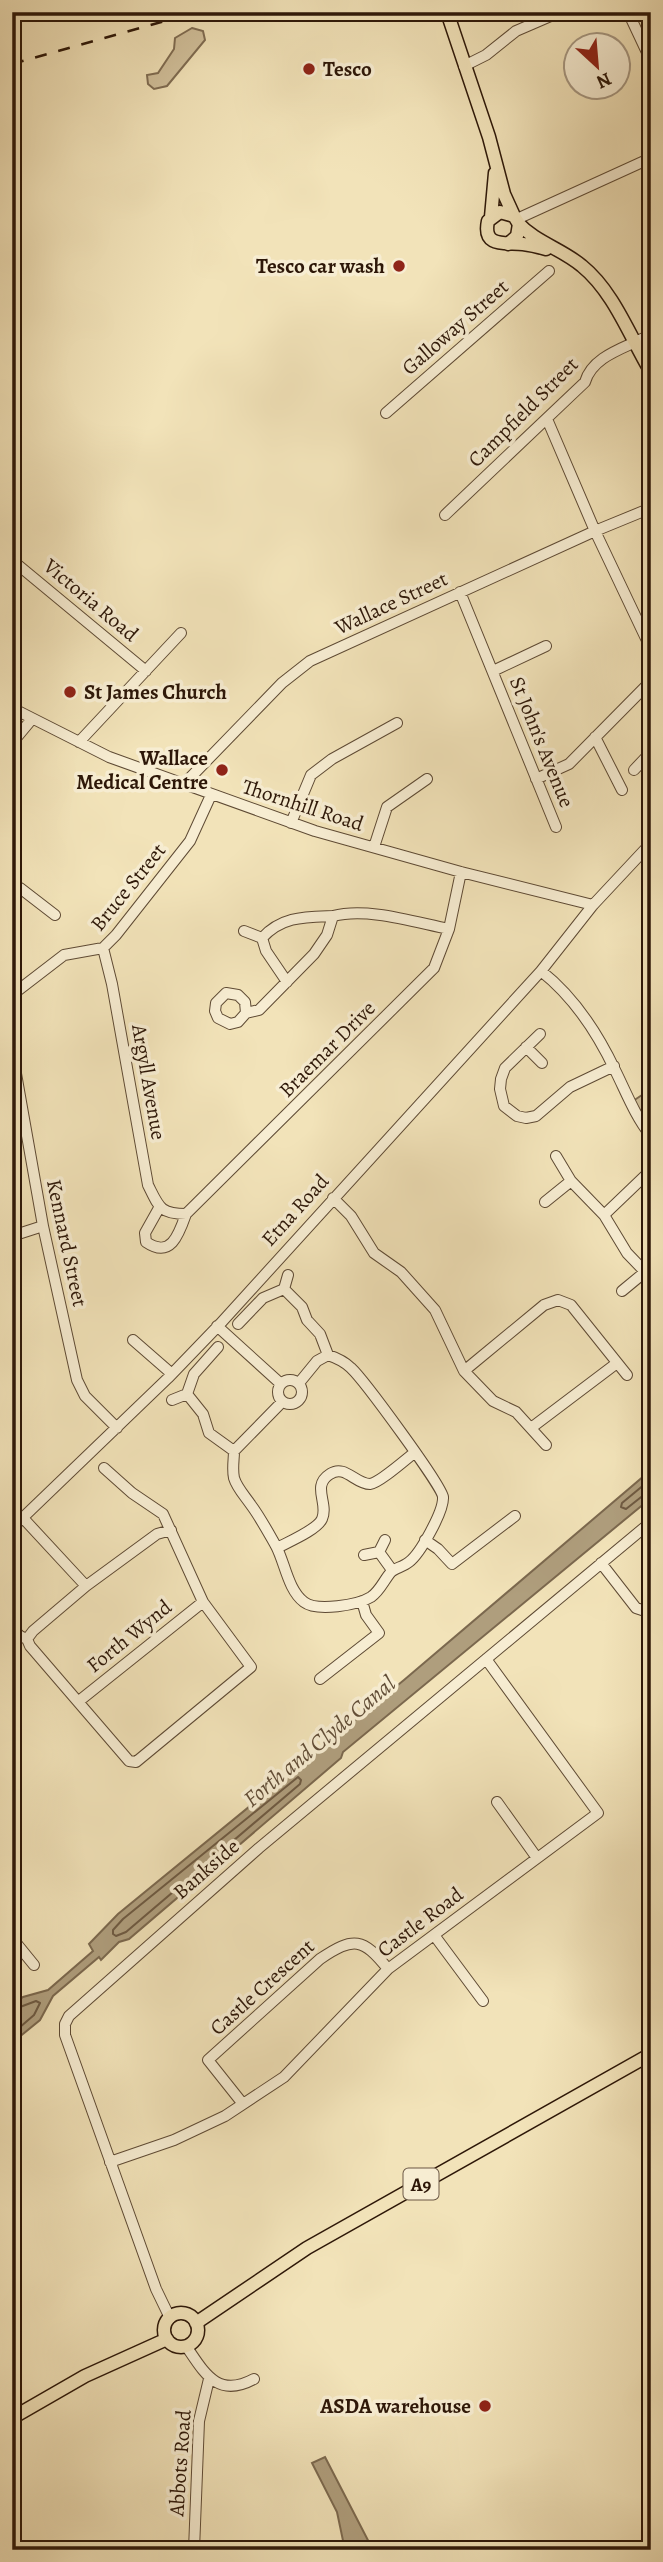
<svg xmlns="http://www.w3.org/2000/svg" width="663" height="2562" font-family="Alegreya,serif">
  <rect width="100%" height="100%" fill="#f2e3b9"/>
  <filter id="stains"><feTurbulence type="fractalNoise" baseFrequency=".00286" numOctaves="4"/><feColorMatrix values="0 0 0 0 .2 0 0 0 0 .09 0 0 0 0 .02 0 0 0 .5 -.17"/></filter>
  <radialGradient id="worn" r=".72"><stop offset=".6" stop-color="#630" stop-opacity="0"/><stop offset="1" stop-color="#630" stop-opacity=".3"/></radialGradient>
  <path fill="#d1c09b" stroke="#7f6c52" stroke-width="2" d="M 192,28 L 203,31 L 205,40 L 167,86 L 154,89 L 148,84 L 147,75 L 158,73 L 174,49 L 175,38 Z
    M 651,1089 L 651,1136 L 630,1103 Z"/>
  <path fill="#af9e7d" stroke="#7b684e" stroke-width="2" d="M 651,1470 L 651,1498 L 343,1752 L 341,1758 L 129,1939 L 119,1942 L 101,1960 L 99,1957 L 53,1996 L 40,2020 L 12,2043 L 12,2005 L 23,1997 L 48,1990 L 93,1951 L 89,1944 L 118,1914 L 404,1680 Z
    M 325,2457 L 373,2550 L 345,2550 L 337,2512 L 312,2463 Z"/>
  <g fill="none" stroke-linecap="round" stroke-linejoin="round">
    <path stroke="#6e5a42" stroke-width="2" d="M 651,1479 L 622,1503 L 621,1507 L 626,1509 L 645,1494 L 651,1493
      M 298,1777 L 301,1780 L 300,1784 L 126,1932 L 116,1936 L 113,1934 L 113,1930 L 123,1919 Z
      M 12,2010 L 36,2001 L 40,2003 L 34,2015 L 12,2034"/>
    <defs>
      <path id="minor" d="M 628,12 L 651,61
        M 464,66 L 486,55 L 516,31 L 560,12
        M 517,219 L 651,158
        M 386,413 L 549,271
        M 547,419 L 595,531 L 651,649
        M 445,515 L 585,382 C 593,354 630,347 651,334
        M 12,560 L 146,671
        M 460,592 L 556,827
        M 493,671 L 546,646
        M 12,708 L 109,757 L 315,831 L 461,872 L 593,905
        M 595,737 L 622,790
        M 79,742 L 181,633
        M 12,743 L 32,719
        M 634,770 L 651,752
        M 536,779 L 569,764 L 651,681
        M 184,784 L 282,683 L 310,661 L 595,531 L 651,508
        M 291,823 L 311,775 L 332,759 L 397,723
        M 374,847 L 387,807 L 427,779
        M 12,899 L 20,888 L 55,915
        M 244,931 L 262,938
        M 103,948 L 112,984 L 148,1185 C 159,1207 160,1214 186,1214 L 434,968 L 449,929 L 461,872
        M 541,971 C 574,997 597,1032 615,1070 C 626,1092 635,1116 651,1136
        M 287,982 L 266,951 L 262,938 C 282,916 305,917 333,916
        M 12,995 L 64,955 L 103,948 L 116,935 L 190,841 L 211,795
        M 246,1013 L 245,1002 L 238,995 L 226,993 L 216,1003 L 215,1011 L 218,1018 L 230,1024 L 238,1022 L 246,1013 L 259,1010 L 314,954 L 327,935 L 333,916 C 367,907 414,922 449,929
        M 540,1034 L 505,1068 L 501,1079 L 500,1089 L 504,1106 L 517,1116 L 526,1118 L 536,1116 L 570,1087 L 614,1066
        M 526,1047 L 542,1063
        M 12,1051 L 43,1226 L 77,1380 L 85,1396 L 117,1428
        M 556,1156 L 571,1181 L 604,1215 L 627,1253 L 651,1278
        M 333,1198 L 351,1216 L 374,1253 L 401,1272 L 435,1310 L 464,1371 L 493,1401 L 516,1412 L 546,1445
        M 545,1202 L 571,1181
        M 159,1208 L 145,1233 L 146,1242 C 171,1259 179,1234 186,1214
        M 604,1215 L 651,1170
        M 12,1236 L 43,1226
        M 284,1289 L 288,1275
        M 622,1291 L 645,1272
        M 238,1324 L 263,1298 L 284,1289 L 302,1307 L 307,1320 L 320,1334 L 328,1355
        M 217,1326 L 281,1384
        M 133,1340 L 172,1374
        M 218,1347 L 194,1374 L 187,1394 L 203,1414 L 209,1433 L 234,1451
        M 464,1371 L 544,1305 L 558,1300 L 571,1305 L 627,1375
        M278 1392a12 12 0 1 1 24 0a12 12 0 1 1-24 0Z
        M 172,1400 L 187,1394
        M 282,1402 L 234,1451 C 234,1459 232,1469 234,1478 C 237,1488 245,1496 251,1505 C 260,1517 268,1532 276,1546 C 285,1563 288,1590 304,1602 C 317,1612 358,1605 371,1597 C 380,1591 384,1580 391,1572 C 395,1568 403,1567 409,1562 C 420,1554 444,1511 443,1497 C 442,1486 364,1380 351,1368 C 344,1361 337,1358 328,1355 L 317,1361 L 299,1383
        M 531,1428 L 617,1363
        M 23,1518 L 86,1586 L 157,1534 L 171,1530
        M 12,1528 L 168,1378 L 220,1324 L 541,971 L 593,905 L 651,843
        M 425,1540 L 438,1549 L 452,1564 L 515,1516
        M 277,1548 C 288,1542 317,1530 322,1519 C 329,1503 311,1486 330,1474 C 345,1464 355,1484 370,1484 C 379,1483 405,1460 414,1453
        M 379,1552 L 385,1540
        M 364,1555 L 379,1552 L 392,1570
        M 601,1563 L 636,1608 L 651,1613
        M 86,1586 L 33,1631 L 27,1639 L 30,1646 L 129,1761 L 136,1762 L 251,1667 L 203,1602 L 163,1514 L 132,1493 L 104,1468
        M 12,1628 L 20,1636 L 27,1639
        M 320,1679 L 379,1633 L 366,1615 L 362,1601
        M 79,1701 L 203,1602
        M 497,1802 L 537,1858
        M 434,1935 L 483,2001
        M 12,1938 L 34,1965
        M 243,2104 L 208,2060 L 320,1959 C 354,1936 363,1938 388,1969
        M 110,2162 L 174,2140 L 225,2116 L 284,2077 L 388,1969 L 598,1813 L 486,1659
        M 170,2318 L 156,2289 L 65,2035 L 65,2024 L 69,2016 L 259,1848 L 651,1522
        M 186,2346 C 204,2372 217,2399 254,2379
        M 194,2550 L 199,2421 L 209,2379"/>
      <path id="major" d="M 447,12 L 489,137 L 504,194 L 514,216
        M 491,217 L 495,173
        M 518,223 C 535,242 562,249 582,266 C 614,292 630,337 651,372
        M 508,244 L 517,236 L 519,224 L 514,216 L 500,212 L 488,221 C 482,249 507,242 523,244 C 532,245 539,247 546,249
        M164 2330a17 17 0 1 1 34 0a17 17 0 1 1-34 0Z
        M 196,2323 L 307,2248 L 651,2054
        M 12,2418 L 85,2376 L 167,2339"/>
    </defs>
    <use href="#minor" stroke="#5e4a34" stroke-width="12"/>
    <use href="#major" stroke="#2d1708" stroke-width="15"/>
    <use href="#minor" stroke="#f7edd2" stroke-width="10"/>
    <use href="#major" stroke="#f2e3b9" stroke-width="12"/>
    <path stroke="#2d1708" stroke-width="2.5" stroke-dasharray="12 12" stroke-linecap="butt" d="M 12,64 L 197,12"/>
  </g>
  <g fill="#8f2418" stroke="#f7edd2" stroke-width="2.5">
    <circle cx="309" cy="69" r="7"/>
    <circle cx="399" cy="266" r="7"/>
    <circle cx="70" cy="692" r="7"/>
    <circle cx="222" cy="770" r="7"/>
    <circle cx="485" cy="2406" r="7"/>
  </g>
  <g text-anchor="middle" stroke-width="7" stroke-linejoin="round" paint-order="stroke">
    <rect fill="#f7edd2" stroke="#6a5745" stroke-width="2" x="403.5" y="2168.5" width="35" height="31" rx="5"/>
    <g font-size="19" font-weight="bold" fill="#2d1708">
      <text x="421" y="2191">A9</text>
    </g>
    <g font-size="21" font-weight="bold" fill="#2d1708" stroke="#f7edd2" text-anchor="end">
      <text x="323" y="76" text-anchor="start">Tesco</text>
      <text x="385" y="273">Tesco car wash</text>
      <text x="84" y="699" text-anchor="start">St James Church</text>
      <text x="208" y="765">Wallace<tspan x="208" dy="24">Medical Centre</tspan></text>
      <text x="471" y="2413">ASDA warehouse</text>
    </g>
    <g font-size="21" fill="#2d1708" stroke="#f7edd2">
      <text transform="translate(455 327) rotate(-41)" y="7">Galloway Street</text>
      <text transform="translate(523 412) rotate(-45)" y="7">Campfield Street</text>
      <text transform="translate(91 600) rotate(40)" y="7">Victoria Road</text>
      <text transform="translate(391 603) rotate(-25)" y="7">Wallace Street</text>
      <text transform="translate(542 742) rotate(68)" y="7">St John's Avenue</text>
      <text transform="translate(303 805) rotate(18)" y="7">Thornhill Road</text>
      <text transform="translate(128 887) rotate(-51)" y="7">Bruce Street</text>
      <text transform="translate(327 1049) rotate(-45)" y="7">Braemar Drive</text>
      <text transform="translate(149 1082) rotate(80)" y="7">Argyll Avenue</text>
      <text transform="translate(295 1210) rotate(-48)" y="7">Etna Road</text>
      <text transform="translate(67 1243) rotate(78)" y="7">Kennard Street</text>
      <text transform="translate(129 1636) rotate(-39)" y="7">Forth Wynd</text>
      <text transform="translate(206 1869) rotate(-41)" y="7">Bankside</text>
      <text transform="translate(420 1922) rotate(-37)" y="7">Castle Road</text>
      <text transform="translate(262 1987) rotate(-42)" y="7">Castle Crescent</text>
      <text transform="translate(180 2463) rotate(-86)" y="7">Abbots Road</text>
    </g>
    <g font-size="23" font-style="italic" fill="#614d37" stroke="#f7edd2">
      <text transform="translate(319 1741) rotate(-40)" y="8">Forth and Clyde Canal</text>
    </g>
  </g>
  <rect width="663" height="2562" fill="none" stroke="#f2e3b9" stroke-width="42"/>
  <rect x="14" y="14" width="635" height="2534" fill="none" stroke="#2d1708" stroke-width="3.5"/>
  <rect x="21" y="21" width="621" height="2520" fill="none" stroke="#2d1708" stroke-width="2"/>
  <g transform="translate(597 66) rotate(154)"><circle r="33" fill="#f7edd2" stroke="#a69781" stroke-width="2"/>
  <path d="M0-5L12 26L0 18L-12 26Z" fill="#8f2418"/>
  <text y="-10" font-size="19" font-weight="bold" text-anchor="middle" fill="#2d1708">N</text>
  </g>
  <rect width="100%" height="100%" filter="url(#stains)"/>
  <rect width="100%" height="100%" fill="url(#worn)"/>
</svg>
